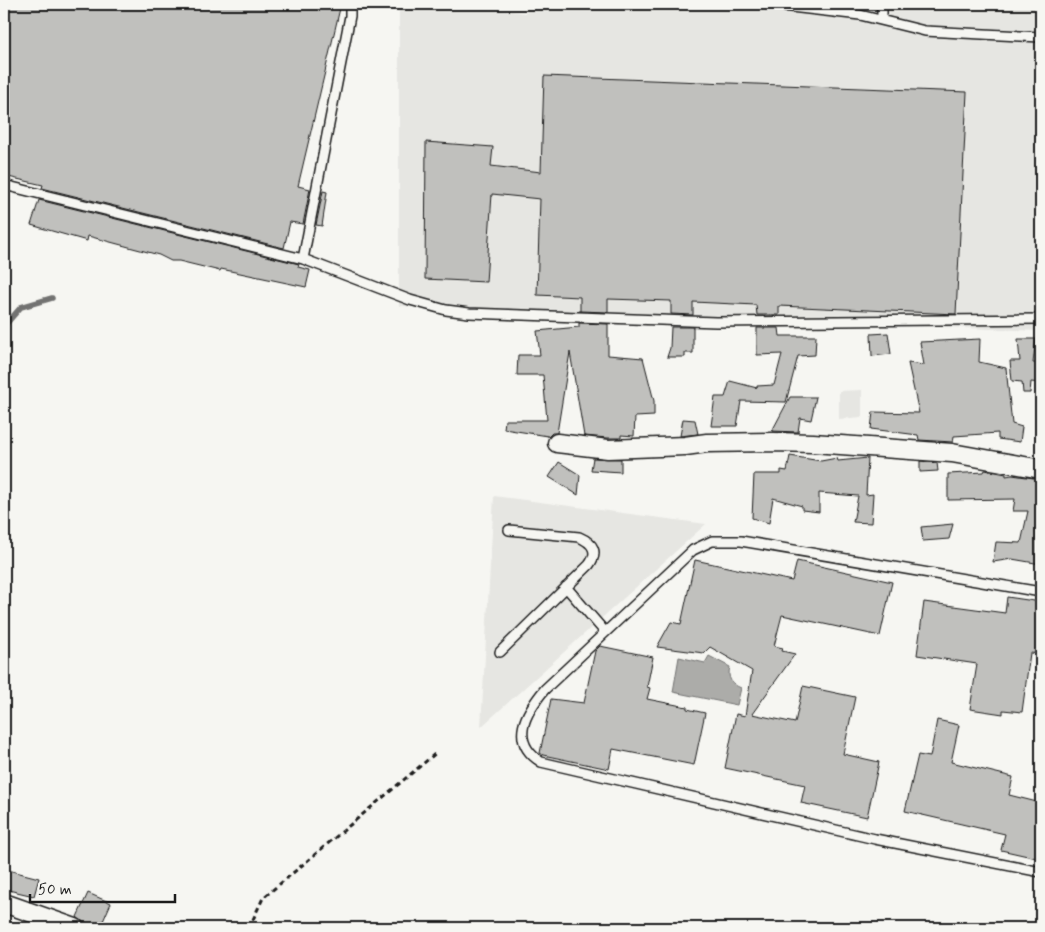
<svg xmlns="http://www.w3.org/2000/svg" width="1045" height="932" font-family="Mynerve,sans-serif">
  <rect width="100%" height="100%" fill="#f6f6f2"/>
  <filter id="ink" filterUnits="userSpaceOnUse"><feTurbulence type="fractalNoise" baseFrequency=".02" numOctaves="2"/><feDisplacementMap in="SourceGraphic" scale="10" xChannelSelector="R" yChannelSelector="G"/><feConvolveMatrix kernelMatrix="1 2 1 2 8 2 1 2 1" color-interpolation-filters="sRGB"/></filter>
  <g filter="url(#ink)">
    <path fill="#e6e6e2" d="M 399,4 L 457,4 L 526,13 L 526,4 L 1041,4 L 1041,331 L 399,306 Z
      M 862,390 L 862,417 L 839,419 L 839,391 Z
      M 494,496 L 706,524 L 481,727 Z"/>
    <path fill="#acaca9" stroke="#727271" d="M 679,657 L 705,663 L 709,656 L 730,667 C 727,678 731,684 741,688 L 737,705 L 673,692 Z"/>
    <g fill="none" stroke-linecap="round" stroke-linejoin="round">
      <path stroke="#727271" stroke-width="5.5" d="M 4,330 L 7,323 L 21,307 L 52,298"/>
    </g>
    <path fill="#c0c0bd" stroke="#1c1c1c" d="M 4,4 L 341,4 L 298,186 L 310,189 L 303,224 L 290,222 L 284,248 L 42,188 L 43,185 L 4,176 Z
      M 544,76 L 967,92 L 956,314 L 779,306 L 779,315 L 757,315 L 756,305 L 693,302 L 693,315 L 671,314 L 671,301 L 608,299 L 608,312 L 580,311 L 580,297 L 537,295 L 540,199 L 492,194 L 486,282 L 425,279 L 426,142 L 493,147 L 491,166 L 541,172 Z
      M 323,191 L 327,192 L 322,226 L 316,225 Z
      M 39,200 L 299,264 L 298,267 L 310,270 L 306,287 L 221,269 L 220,271 L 179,261 L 171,261 L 159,255 L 88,236 L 87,241 L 31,225 Z
      M 579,323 L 608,324 L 608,355 L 643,358 L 654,401 L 654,416 L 635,417 L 634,436 L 621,435 L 621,438 L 608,438 L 584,436 L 570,352 L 557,433 L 552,433 L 548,437 L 548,436 L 504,429 L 505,420 L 547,420 L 543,375 L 517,375 L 518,355 L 540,355 L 537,331 L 579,327 Z
      M 671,327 L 693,327 L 693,353 L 685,353 L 685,357 L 667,357 L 670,348 Z
      M 757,328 L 779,328 L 780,336 L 816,336 L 815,355 L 798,356 L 786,402 L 741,401 L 737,426 L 711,426 L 715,397 L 725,397 L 730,381 L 757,388 L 757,386 L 774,385 L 782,354 L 757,355 Z
      M 888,333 L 891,354 L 872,356 L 871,334 Z
      M 980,339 L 979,362 L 1006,368 L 1012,424 L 1022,427 L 1020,442 L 998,439 L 998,433 L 954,436 L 953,442 L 919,440 L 918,435 L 871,429 L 873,412 L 919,413 L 908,363 L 924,365 L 920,342 Z
      M 1018,339 L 1036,339 L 1033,363 L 1041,363 L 1041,383 L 1031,382 L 1030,393 L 1023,393 L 1022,382 L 1012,381 L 1010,361 L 1020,361 Z
      M 790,397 L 816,397 L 811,420 L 800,418 L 798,432 L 772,431 Z
      M 683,419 L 695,420 L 698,434 L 680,436 Z
      M 790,456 L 821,461 L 837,458 L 838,461 L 868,458 L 866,495 L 873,494 L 871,523 L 853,522 L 858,496 L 819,493 L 819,512 L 802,510 L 802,506 L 773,498 L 769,523 L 752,518 L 754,474 L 781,474 L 781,470 L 787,471 Z
      M 593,458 L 621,459 L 621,472 L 591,470 Z
      M 920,461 L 937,463 L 938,471 L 920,472 Z
      M 559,462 L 580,475 L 578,495 L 549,477 Z
      M 985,470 L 1006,474 L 1006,476 L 1012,475 L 1041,479 L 1041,564 L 1012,559 L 993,562 L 996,542 L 1021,543 L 1028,511 L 1013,511 L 1015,499 L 948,500 L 948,474 L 984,472 Z
      M 953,524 L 949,539 L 923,541 L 921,527 Z
      M 695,560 L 792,581 L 797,561 L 892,582 L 880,636 L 782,615 L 774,646 L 783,648 L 782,651 L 795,654 L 752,714 L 795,723 L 803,686 L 855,697 L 843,754 L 879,762 L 867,817 L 801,803 L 805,785 L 725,768 L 736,714 L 745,716 L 752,671 L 710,647 L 704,653 L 657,647 L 671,622 L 681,624 Z
      M 1007,597 L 1041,602 L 1041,654 L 1030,653 L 1022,712 L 1003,710 L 1003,714 L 970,709 L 977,664 L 917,655 L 924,602 L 1005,613 Z
      M 600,646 L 653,657 L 647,687 L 650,688 L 647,699 L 687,707 L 687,709 L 705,713 L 694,765 L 613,749 L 609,769 L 543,755 L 540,753 L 551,699 L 584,703 L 595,651 Z
      M 937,720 L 959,725 L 951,762 L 1013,777 L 1009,795 L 1041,803 L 1041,859 L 1001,850 L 1005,834 L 905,811 L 918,755 L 930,757 Z
      M 4,869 L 39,878 L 34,896 L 4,889 Z
      M 88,893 L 111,903 L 100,928 L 84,923 L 77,917 Z"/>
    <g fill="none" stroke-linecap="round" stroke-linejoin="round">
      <defs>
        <path id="lane" d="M 765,4 L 860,15 L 925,31 L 1041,37
          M 882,20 L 882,4
          M 4,185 L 303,259 L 410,300 L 446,310 L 469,313 L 716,322 L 1041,319
          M 303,259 L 350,16 L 350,4
          M 566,587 L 605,632
          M 1041,592 L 741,541 L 712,541 L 693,550 L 545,689 C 526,712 508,741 541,762 L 875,839 L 1041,872
          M 500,652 L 589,565 C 599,552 593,543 579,537 L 509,530"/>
        <path id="street" d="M 557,443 L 608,449 L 685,446 L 707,443 L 773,442 L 813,443 L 952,453 L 1041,469
          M 4,903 L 75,928"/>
      </defs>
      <use href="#lane" stroke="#1c1c1c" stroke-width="12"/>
      <use href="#street" stroke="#1c1c1c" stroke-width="21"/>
      <path stroke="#1c1c1c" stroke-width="3" stroke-dasharray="5 4" stroke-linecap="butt" d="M 249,928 L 263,898 L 437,752"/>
      <use href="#lane" stroke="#f6f6f2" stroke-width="9"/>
      <use href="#street" stroke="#f6f6f2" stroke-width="18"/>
    </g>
  </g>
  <rect width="1045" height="932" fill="none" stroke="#f6f6f2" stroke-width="20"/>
  <rect x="10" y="10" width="1025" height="912" fill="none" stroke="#1c1c1c" stroke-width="2" filter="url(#ink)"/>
  <path d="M30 894v8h145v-8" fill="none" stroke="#1c1c1c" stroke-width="2.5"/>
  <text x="38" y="894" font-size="15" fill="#1c1c1c" stroke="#f6f6f2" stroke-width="4" paint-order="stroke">50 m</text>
</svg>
